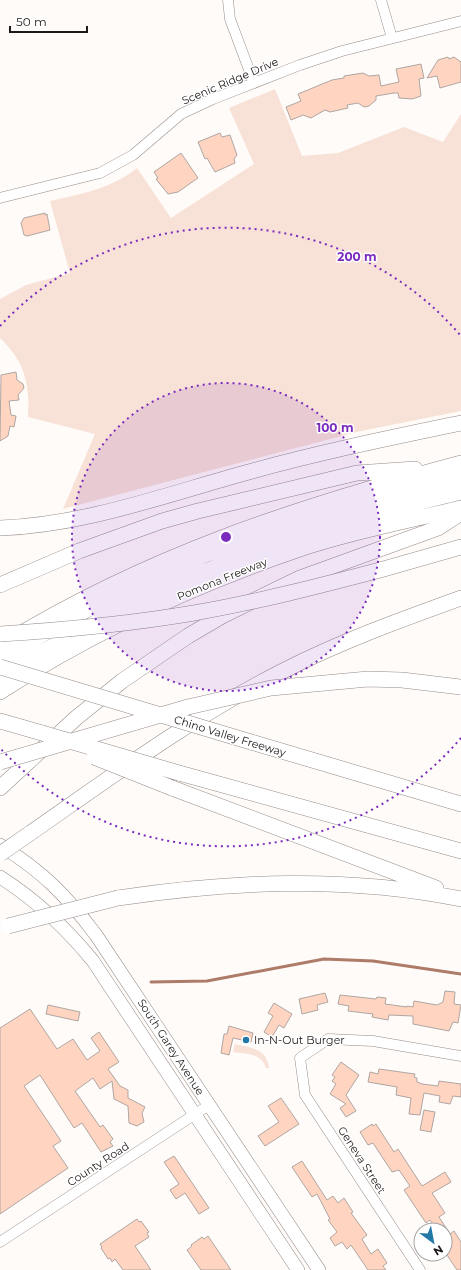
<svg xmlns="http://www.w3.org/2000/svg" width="461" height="1270" font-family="Montserrat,sans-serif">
  <rect width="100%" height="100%" fill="#fffbf9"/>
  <path fill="#f8e1d7" d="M 275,89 L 302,156 L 338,153 L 404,127 L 443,142 L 461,114 L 461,411 L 361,431 L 63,509 L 95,434 L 28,417 C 30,384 25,362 0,338 L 0,299 L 26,285 L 70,273 L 50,201 C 81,194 111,189 137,168 L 171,218 L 254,164 L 229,108 Z
    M 235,1044 C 251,1048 267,1048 269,1068 L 266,1068 C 261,1053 247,1054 233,1052 Z"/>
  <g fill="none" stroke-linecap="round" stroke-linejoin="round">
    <path stroke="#ad7b67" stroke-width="3" d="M 151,982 L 207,981 L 324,959 L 373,961 L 461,974"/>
  </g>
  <path fill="#ffd4c1" stroke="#afa6a2" d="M 448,57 L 449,59 L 454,57 L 461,62 L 461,82 L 440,88 L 437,76 L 427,78 L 438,60 Z
    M 421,64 L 424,78 L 419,79 L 421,96 L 412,99 L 399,98 L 398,93 L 394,93 L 376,96 L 376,100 L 369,106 L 364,107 L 358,103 L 347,105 L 348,108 L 330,112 L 325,110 L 311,118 L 303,115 L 291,120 L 286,107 L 301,101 L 298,94 L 332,80 L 344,78 L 344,76 L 363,73 L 369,76 L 379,75 L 381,86 L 399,82 L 396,69 Z
    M 220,133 L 222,137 L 230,135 L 237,155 L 234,159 L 235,163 L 215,172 L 207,158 L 205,159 L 198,142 Z
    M 181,153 L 198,178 L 178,192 L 168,194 L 156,179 L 158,178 L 154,172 Z
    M 45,213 L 45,215 L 47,214 L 50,230 L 27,236 L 24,235 L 21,223 L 24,218 Z
    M 16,372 L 17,380 L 23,384 L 24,388 L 18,395 L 19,400 L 9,401 L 11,415 L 16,416 L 14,427 L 10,426 L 8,436 L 0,441 L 1,375 Z
    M 445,991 L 455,992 L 454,1004 L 461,1005 L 458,1023 L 453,1022 L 449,1031 L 413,1024 L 413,1016 L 389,1015 L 388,1020 L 372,1017 L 373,1014 L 348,1011 L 349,1006 L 338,1004 L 340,995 L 376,999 L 377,997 L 386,998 L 385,1004 L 407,1007 L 407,1006 L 413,1007 L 414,1001 L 437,1005 L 443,1002 Z
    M 325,993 L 328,1002 L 317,1005 L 318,1010 L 302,1014 L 299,999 Z
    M 274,1003 L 292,1014 L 284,1028 L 279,1025 L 272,1037 L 264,1032 L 273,1016 L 268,1013 Z
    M 48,1005 L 80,1012 L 78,1021 L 46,1014 Z
    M 30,1009 L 57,1049 L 73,1039 L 87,1060 L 100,1051 L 91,1038 L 99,1032 L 119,1062 L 108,1069 L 120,1086 L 128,1090 L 128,1098 L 145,1107 L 142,1113 L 144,1122 L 137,1126 L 129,1123 L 128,1106 L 114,1099 L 112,1081 L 100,1089 L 93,1078 L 75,1091 L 98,1124 L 100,1127 L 103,1125 L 113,1139 L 110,1142 L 113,1146 L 101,1152 L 82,1123 L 74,1128 L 40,1075 L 24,1086 L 61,1141 L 53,1146 L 68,1168 L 0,1214 L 0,1028 Z
    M 229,1026 L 253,1033 L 251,1042 L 233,1038 L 229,1055 L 221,1053 L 224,1034 L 227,1034 Z
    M 341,1062 L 359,1075 L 346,1095 L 356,1111 L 346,1117 L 340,1108 L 346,1104 L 330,1094 L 336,1084 L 332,1081 L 335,1077 L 332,1075 Z
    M 379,1069 L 415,1074 L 414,1077 L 417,1078 L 417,1082 L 422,1084 L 438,1086 L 439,1081 L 461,1084 L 461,1097 L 453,1096 L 450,1104 L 439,1102 L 440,1096 L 424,1093 L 420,1115 L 409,1114 L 411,1098 L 396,1095 L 397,1087 L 368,1082 L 370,1072 L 378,1074 Z
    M 281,1098 L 299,1124 L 265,1146 L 258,1136 L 279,1122 L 268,1106 Z
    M 424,1110 L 435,1112 L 431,1132 L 420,1130 Z
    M 372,1124 L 373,1126 L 376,1124 L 394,1152 L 398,1149 L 422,1186 L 445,1172 L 451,1182 L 432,1193 L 445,1213 L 439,1217 L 450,1234 L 454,1231 L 461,1242 L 461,1270 L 457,1270 L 445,1252 L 445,1230 L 437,1230 L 430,1220 L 426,1223 L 404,1190 L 410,1186 L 399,1170 L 392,1172 L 373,1143 L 368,1145 L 360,1132 Z
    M 174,1156 L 209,1208 L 199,1214 L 185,1193 L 176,1199 L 170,1190 L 179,1184 L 164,1162 Z
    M 302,1161 L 327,1200 L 333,1196 L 338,1203 L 344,1198 L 353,1212 L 351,1213 L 367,1235 L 362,1239 L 371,1254 L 378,1249 L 387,1263 L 383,1266 L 386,1270 L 368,1270 L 351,1245 L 347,1249 L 342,1242 L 335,1246 L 330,1238 L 337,1232 L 328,1220 L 330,1219 L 317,1194 L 312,1197 L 292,1167 Z
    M 137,1219 L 139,1222 L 141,1221 L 149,1232 L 147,1233 L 149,1237 L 135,1246 L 151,1270 L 123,1270 L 115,1259 L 112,1262 L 110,1258 L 108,1259 L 101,1248 L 102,1247 L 100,1244 Z
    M 208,1236 L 231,1270 L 201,1270 L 187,1250 L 192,1246 L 191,1245 L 202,1237 L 204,1239 Z"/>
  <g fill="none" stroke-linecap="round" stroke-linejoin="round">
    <defs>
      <path id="minor" d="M 228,0 L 230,19 L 254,83
        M 381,0 L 392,38
        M 0,198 L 100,173 L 133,155 L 181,114 L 213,99 L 300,65 L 342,51 L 461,21
        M 0,1242 L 209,1105
        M 420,1270 L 305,1095 L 300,1058 L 328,1039 L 373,1041 L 461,1056"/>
      <path id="major" d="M 0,845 C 43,872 66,895 96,935 L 319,1270
        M 0,877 C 36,900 66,928 93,961 L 298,1270"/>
      <path id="highway" d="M 0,528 C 84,525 165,495 245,473 C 316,453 389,438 461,423
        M 380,570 L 461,547
        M 0,585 L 79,551 L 162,521 L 198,511 L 357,473 L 415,469
        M 0,646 C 146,556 296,507 461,463
        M 0,660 L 70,618 L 205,555 L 277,529 L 347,508 L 461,477
        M 0,678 C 91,620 198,569 301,536 C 353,519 407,505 461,492
        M 0,692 C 94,631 197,584 303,548 C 354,531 408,521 461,508
        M 0,721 L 42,733
        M 251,742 L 461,804
        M 179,773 L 461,851
        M 0,788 L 76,718 L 122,681 L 188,636 L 222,616 L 300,578 L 438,528 L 461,513
        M 172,788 L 436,888
        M 29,834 C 111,777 192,717 281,672 C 339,642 400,620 461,598
        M 118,898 C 233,881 347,876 461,899"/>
    </defs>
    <use href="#minor" stroke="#958c88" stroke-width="11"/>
    <use href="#major" stroke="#958c88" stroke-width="14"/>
    <use href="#highway" stroke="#958c88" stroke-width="16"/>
    <use href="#minor" stroke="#fff" stroke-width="10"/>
    <use href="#major" stroke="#fff" stroke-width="13"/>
    <use href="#highway" stroke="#fff" stroke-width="15"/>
    <defs>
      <path id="highway-bridge" d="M 0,634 C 65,630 129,624 194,613 C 257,602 319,586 380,570
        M 0,667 L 251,742
        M 42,733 L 179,773
        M 94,757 L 172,788
        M 0,762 L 188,707 L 271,688 L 368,679 L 402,680 L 461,687
        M 0,854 L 29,834
        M 8,926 L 118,898"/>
    </defs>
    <use href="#highway-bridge" stroke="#958c88" stroke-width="16" stroke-linecap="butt"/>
    <use href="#highway-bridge" stroke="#fff" stroke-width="15"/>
  </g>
  <circle cx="226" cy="537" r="154" fill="#7b2cbf" fill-opacity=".12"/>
  <g fill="none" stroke="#7b2cbf" stroke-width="2" stroke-dasharray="2 4">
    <circle cx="226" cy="537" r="154"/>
    <path d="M461 738A309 309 0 0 1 0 748M0 326A309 309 0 0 1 461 336"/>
  </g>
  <circle fill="#2279a8" stroke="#fff" stroke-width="1.5" cx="246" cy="1040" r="4"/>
  <g text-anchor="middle" stroke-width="3" stroke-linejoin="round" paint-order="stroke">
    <g font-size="11" fill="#1e1a19" stroke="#fff">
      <text transform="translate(230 81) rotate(-23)" y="4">Scenic Ridge Drive</text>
      <text transform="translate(222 579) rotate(-22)" y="4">Pomona Freeway</text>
      <text transform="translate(230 736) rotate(17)" y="4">Chino Valley Freeway</text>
      <text transform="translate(171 1047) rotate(57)" y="4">South Garey Avenue</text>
      <text transform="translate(362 1160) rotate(57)" y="4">Geneva Street</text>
      <text transform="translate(98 1164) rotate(-33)" y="4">County Road</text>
    </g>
    <g font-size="11" fill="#1e1a19" stroke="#fff" text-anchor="start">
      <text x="254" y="1044">In-N-Out Burger</text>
    </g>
  </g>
  <circle cx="226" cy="537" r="6" fill="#7b2cbf" stroke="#fff" stroke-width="2"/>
  <g font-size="12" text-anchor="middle" font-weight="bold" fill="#7b2cbf" stroke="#fff" stroke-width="3" stroke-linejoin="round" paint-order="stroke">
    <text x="357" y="261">200 m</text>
    <text x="335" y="432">100 m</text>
  </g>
  <g transform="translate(433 1242) rotate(148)"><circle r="19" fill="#ffffff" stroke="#a5a3a3"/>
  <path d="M0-3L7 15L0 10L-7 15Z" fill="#2279a8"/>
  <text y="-6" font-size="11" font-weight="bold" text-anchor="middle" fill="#1e1a19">N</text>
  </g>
  <path d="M10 26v6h77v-6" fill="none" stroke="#1e1a19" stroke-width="2"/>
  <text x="16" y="26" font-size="12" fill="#1e1a19" stroke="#ffffff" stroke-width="3" paint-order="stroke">50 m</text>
</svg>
